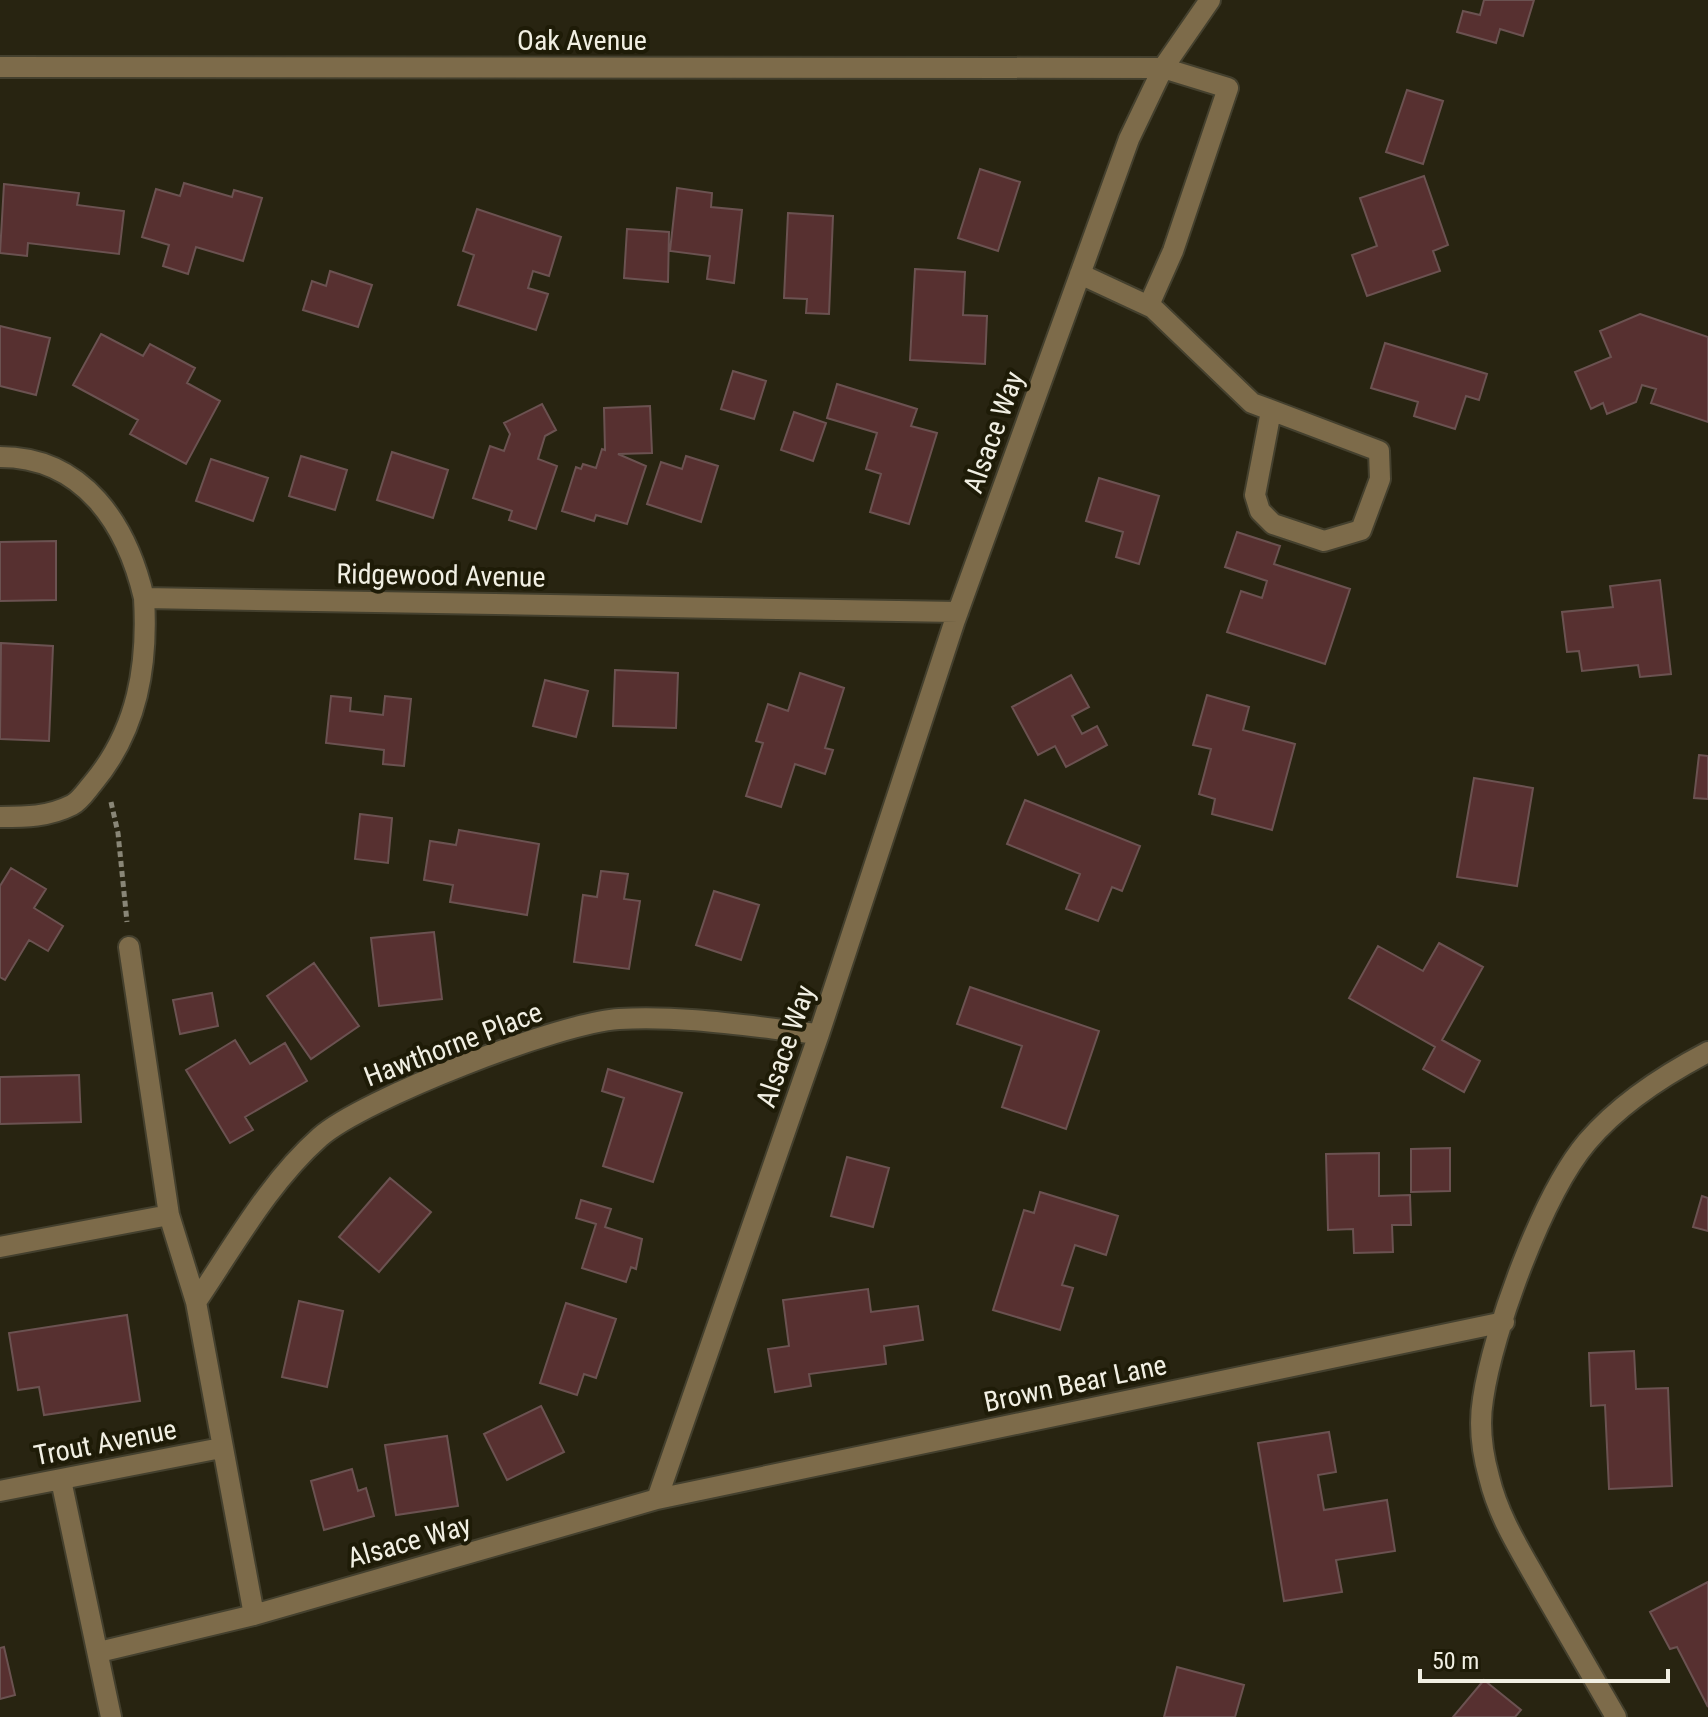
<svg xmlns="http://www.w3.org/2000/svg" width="1708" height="1717" font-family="'Roboto Condensed',sans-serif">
  <rect width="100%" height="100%" fill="#282411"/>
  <path fill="#573030" stroke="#6b5251" stroke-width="2" d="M 1484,0 L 1534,0 L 1523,36 L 1500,29 L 1496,43 L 1457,32 L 1463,11 L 1480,15 Z
    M 1407,90 L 1443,101 L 1423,164 L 1386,152 Z
    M 980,169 L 1020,182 L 998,251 L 958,238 Z
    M 1424,176 L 1448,245 L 1433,251 L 1440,271 L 1367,296 L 1352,255 L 1377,246 L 1360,198 Z
    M 184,183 L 232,197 L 234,190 L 262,198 L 243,261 L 196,247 L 188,274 L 163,266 L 169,245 L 142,237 L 156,189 L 180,196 Z
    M 4,184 L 79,193 L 77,205 L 124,211 L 119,254 L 28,243 L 27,256 L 0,253 Z
    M 677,188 L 712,193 L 711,207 L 742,210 L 734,283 L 707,279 L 710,256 L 670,251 Z
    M 477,209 L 561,237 L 549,276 L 533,271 L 528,288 L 548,294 L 536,330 L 458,305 L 474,255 L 463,251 Z
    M 788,213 L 833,216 L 829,314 L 806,313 L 807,299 L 784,298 Z
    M 627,229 L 669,232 L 668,282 L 624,278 Z
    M 915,269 L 965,272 L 963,315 L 987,316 L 985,364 L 910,360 Z
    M 330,271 L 372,285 L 358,327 L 303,310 L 312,281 L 326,286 Z
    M 1640,314 L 1708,337 L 1708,422 L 1651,403 L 1656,389 L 1642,385 L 1636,402 L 1607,414 L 1603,403 L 1591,409 L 1575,372 L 1611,357 L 1600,331 Z
    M 0,326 L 50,338 L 36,395 L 0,386 Z
    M 101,334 L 143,356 L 150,344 L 195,368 L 187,383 L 220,401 L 186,464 L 130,434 L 138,420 L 73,385 Z
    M 1385,343 L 1487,374 L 1479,400 L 1466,396 L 1455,429 L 1414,416 L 1418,402 L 1371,388 Z
    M 733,371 L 766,381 L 754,419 L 721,409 Z
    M 837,384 L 917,409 L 911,426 L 937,433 L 909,524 L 870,512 L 881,474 L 866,469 L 877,433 L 827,418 Z
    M 542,404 L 556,430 L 545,436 L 538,459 L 557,466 L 536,529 L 509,520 L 512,511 L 473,498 L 490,446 L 504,451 L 510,434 L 504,423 Z
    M 650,406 L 652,453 L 618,454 L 646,466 L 627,524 L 596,515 L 594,521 L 562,511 L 576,467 L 581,469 L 583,464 L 596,468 L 602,449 L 605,450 L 604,408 Z
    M 794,412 L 826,423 L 813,461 L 781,450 Z
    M 392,452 L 448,470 L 433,518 L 377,500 Z
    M 301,456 L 347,470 L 335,510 L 289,496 Z
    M 686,456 L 718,466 L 701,522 L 647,504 L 661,462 L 682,469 Z
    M 211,459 L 268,478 L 253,521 L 196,501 Z
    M 1099,478 L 1159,496 L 1139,564 L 1116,557 L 1123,532 L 1086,521 Z
    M 1237,532 L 1280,546 L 1274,564 L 1350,589 L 1325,664 L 1227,632 L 1241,591 L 1262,598 L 1267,581 L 1225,567 Z
    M 56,541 L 56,600 L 0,601 L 0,542 Z
    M 1660,580 L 1671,674 L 1640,677 L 1638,665 L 1582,671 L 1579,651 L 1567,652 L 1562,612 L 1613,607 L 1610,586 Z
    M 1,643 L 53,646 L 49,741 L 0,739 Z
    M 615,670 L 678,673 L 676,728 L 613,726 Z
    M 800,673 L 844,688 L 825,748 L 833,750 L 825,774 L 795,764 L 781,807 L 746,796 L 763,743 L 756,741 L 768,704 L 788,711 Z
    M 1071,675 L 1089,707 L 1072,716 L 1082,734 L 1097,726 L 1107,745 L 1066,767 L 1055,746 L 1038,755 L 1012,707 Z
    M 545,680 L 588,691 L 576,737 L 533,726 Z
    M 1207,695 L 1249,707 L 1243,730 L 1295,744 L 1272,830 L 1212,814 L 1215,799 L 1199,794 L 1211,749 L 1193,745 Z
    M 331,696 L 351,698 L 350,711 L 383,715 L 385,696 L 411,699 L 404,766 L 383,764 L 384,750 L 326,743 Z
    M 1699,755 L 1708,756 L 1708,799 L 1694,798 Z
    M 1474,778 L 1533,788 L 1517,886 L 1457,877 Z
    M 1025,800 L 1140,846 L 1122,891 L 1112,887 L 1098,921 L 1066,909 L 1080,874 L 1007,844 Z
    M 360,814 L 392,818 L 388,863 L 355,859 Z
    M 459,830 L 539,844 L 527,915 L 450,902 L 453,885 L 424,880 L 430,841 L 456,845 Z
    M 11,868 L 46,889 L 34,908 L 63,926 L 48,951 L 29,940 L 5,980 L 0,977 L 0,886 Z
    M 601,871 L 628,874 L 624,899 L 640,901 L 629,969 L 574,962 L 583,895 L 597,897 Z
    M 714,891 L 759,905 L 741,960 L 696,945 Z
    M 434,932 L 442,999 L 379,1006 L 371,938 Z
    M 1439,943 L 1483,967 L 1442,1040 L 1480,1061 L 1464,1092 L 1423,1069 L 1435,1047 L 1349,998 L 1378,946 L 1423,971 Z
    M 314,963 L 359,1026 L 311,1059 L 267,996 Z
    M 970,987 L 1099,1031 L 1066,1129 L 1002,1107 L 1022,1046 L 957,1024 Z
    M 212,993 L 218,1026 L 180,1034 L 173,1000 Z
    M 235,1040 L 250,1064 L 285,1043 L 307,1081 L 245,1117 L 253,1130 L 230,1143 L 186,1070 Z
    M 608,1069 L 682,1093 L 653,1182 L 603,1166 L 624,1098 L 602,1091 Z
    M 79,1075 L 81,1122 L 0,1124 L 0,1077 Z
    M 1450,1148 L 1450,1191 L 1411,1192 L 1411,1149 Z
    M 1379,1153 L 1379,1196 L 1410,1195 L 1411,1225 L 1392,1225 L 1393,1252 L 1354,1253 L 1353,1229 L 1328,1230 L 1326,1154 Z
    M 847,1157 L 889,1168 L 873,1227 L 831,1216 Z
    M 390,1178 L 431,1212 L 379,1272 L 339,1237 Z
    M 1040,1192 L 1118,1216 L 1106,1255 L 1075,1245 L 1062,1285 L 1073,1288 L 1060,1330 L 993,1310 L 1024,1210 L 1034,1213 Z
    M 1702,1196 L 1708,1198 L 1708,1231 L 1693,1227 Z
    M 581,1200 L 611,1209 L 605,1227 L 642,1239 L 636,1269 L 631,1267 L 626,1282 L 582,1268 L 596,1224 L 576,1218 Z
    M 868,1289 L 871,1312 L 918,1306 L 923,1340 L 884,1346 L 886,1364 L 809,1374 L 811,1386 L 775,1392 L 768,1349 L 789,1346 L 783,1300 Z
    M 299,1301 L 343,1311 L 327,1387 L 282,1377 Z
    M 566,1303 L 616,1319 L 596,1378 L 584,1374 L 577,1395 L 540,1383 Z
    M 127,1315 L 140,1401 L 44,1415 L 39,1387 L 18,1390 L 9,1333 Z
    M 1634,1351 L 1636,1389 L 1668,1388 L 1672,1486 L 1609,1489 L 1605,1405 L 1591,1406 L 1589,1353 Z
    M 541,1406 L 564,1452 L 507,1480 L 484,1434 Z
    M 1329,1432 L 1336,1472 L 1318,1475 L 1324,1510 L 1387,1500 L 1395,1551 L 1336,1560 L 1342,1592 L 1284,1601 L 1258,1443 Z
    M 447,1436 L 458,1506 L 396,1515 L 385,1445 Z
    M 352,1469 L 358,1491 L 366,1488 L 374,1516 L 324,1530 L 311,1481 Z
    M 1708,1582 L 1708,1707 L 1677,1647 L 1670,1649 L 1650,1612 Z
    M 4,1647 L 15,1695 L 0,1699 L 0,1648 Z
    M 1177,1667 L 1244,1685 L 1235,1717 L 1164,1717 Z
    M 1484,1680 L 1521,1710 L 1515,1717 L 1453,1717 Z"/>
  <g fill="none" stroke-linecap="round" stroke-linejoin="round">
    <defs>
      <path id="minor" d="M 0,67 L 1163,68 L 1228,88 L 1173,251 L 1149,305
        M 1080,274 L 1153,308 L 1252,403 L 1379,451 L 1380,479 L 1361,530 L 1324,541 L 1273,524 L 1260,511 L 1255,495 L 1271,411
        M 0,457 C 84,457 127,525 144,598 L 958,612
        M 0,817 C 26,817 48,817 72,805 C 80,801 87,790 93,783 C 138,729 148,665 144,598
        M 129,947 L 169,1215 L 196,1302
        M 0,1247 L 169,1215
        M 61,1480 L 111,1717
        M 0,1491 L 221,1448
        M 657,1499 L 1504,1322
        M 254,1615 L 196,1302 C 234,1246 269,1182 320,1137 C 363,1099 561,1022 619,1019 C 685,1015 753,1027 819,1034
        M 99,1652 L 254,1615 L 657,1499 L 819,1034 L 955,620 L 1129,139 L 1163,68 L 1210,0
        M 1616,1717 C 1592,1675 1567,1633 1543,1591 C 1522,1553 1499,1519 1489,1477 C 1482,1452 1479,1423 1483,1399 C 1493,1330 1543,1194 1587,1142 C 1620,1103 1664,1075 1708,1052"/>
    </defs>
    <use href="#minor" stroke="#44402e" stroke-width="24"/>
    <path stroke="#898677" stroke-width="5" stroke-dasharray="6 4" stroke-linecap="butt" d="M 111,802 L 118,833 L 127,922"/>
    <use href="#minor" stroke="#7d6b4a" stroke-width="20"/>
  </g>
  <g text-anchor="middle" stroke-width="8" stroke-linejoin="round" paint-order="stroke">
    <g font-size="28" fill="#f1efe3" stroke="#1e1b07">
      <text x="582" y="50">Oak Avenue</text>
      <text transform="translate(993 432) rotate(-70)" y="10">Alsace Way</text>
      <text transform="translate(441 575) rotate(1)" y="10">Ridgewood Avenue</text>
      <text transform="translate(453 1044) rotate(-21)" y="10">Hawthorne Place</text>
      <text transform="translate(785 1046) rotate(-71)" y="10">Alsace Way</text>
      <text transform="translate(1075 1383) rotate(-12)" y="10">Brown Bear Lane</text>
      <text transform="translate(105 1442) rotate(-11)" y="10">Trout Avenue</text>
      <text transform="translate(409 1541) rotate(-16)" y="10">Alsace Way</text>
    </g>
  </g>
  <path d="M1420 1669v12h248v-12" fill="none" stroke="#f1efe3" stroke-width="4"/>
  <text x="1432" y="1669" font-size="24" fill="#f1efe3" stroke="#1e1b07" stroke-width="6" paint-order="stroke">50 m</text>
</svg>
